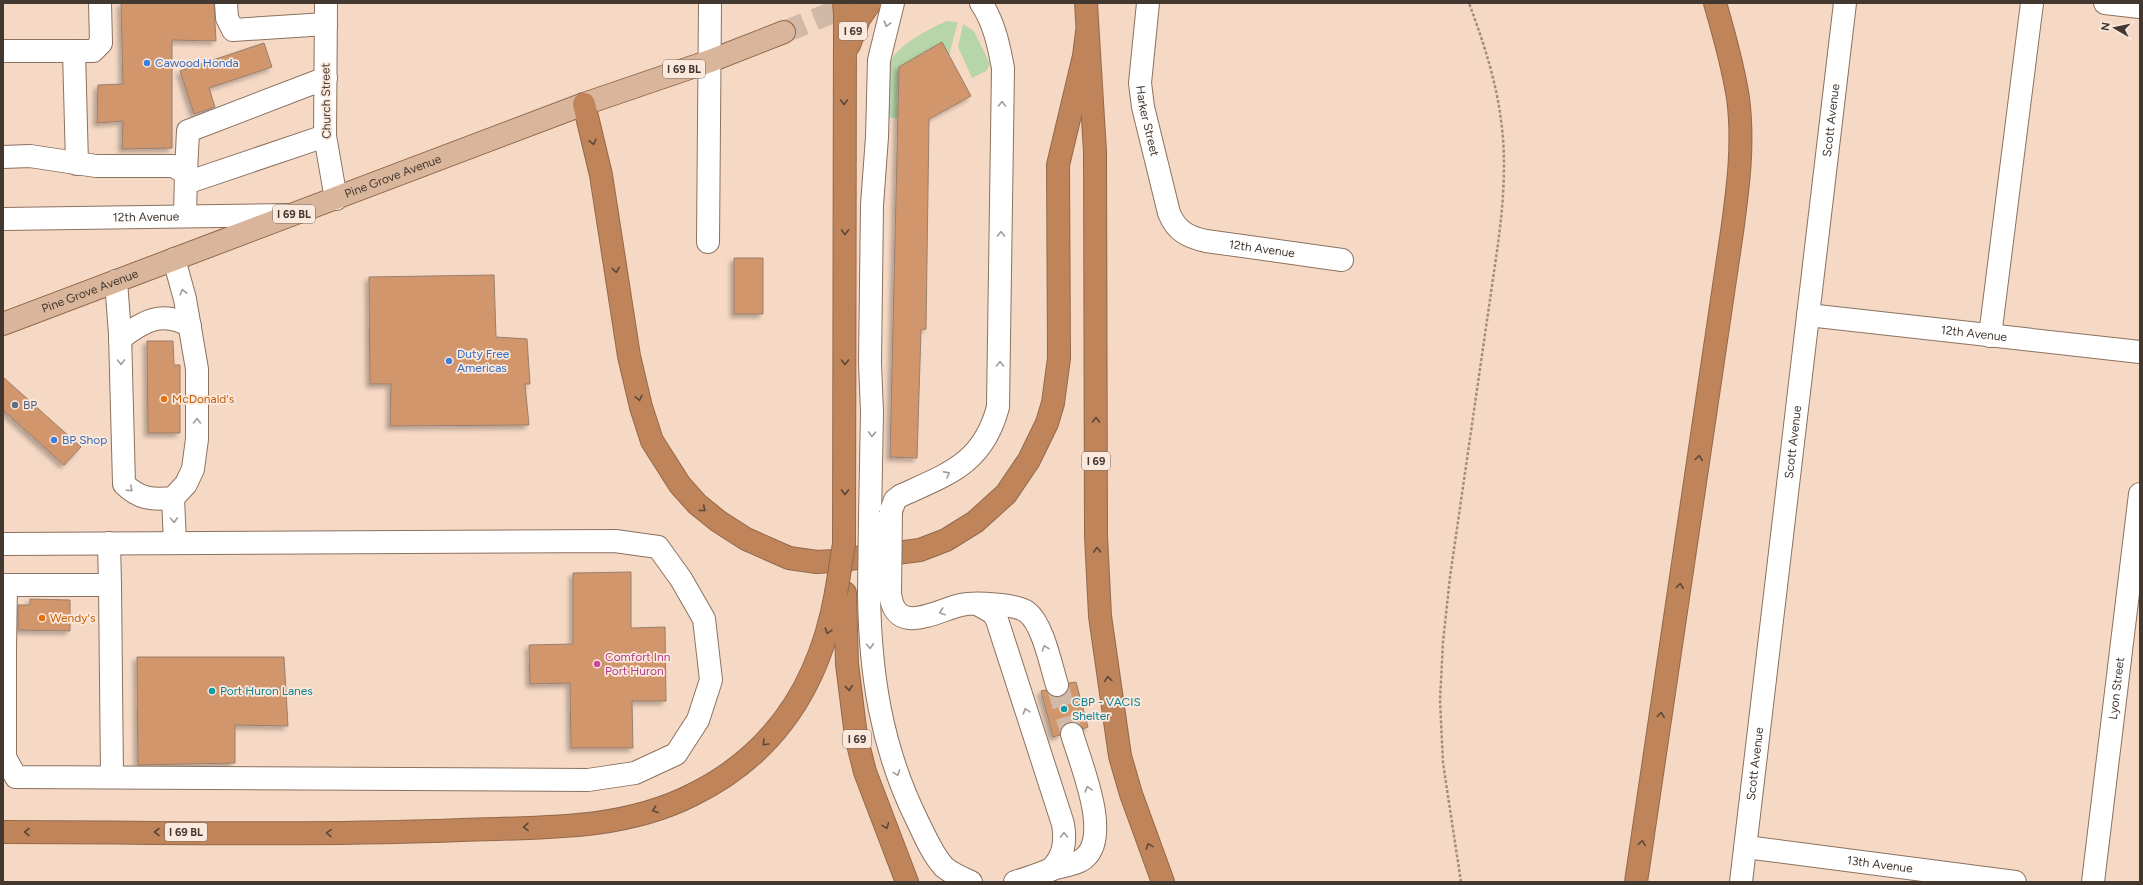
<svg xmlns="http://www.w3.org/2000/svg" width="2143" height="885" font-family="Figtree,sans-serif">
  <defs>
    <filter id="shadow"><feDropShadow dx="-3.5" dy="3.5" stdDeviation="2" flood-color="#0004"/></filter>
  </defs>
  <rect width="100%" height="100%" fill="#f6d9c5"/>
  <path fill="#b6d6aa" d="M 947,21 L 958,22 L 949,55 L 899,68 L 898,118 L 886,118 C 887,102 885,81 889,65 C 895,46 930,28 947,21 Z
    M 963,24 L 974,31 L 990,64 L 986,71 L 972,78 L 958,47 Z"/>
  <path fill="#d1966c" stroke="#997f6d" filter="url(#shadow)" d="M 121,3 L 214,3 L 216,41 L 172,40 L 172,148 L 122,149 L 123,121 L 97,123 L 98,85 L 123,84 Z
    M 942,42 L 971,96 L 929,119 L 926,329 L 921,330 L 917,458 L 890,457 L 899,67 Z
    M 264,43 L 272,67 L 209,88 L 215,107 L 194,114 L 180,71 Z
    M 734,258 L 763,258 L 763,314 L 734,314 Z
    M 494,275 L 496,337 L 527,339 L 530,384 L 525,384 L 529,425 L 390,426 L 391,384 L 370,384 L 369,277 Z
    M 147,341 L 173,341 L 174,365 L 180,365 L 180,433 L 148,433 Z
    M 3,377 L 81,447 L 64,465 L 3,410 Z
    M 631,572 L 631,628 L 665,627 L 666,701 L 632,701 L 633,748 L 571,748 L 570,683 L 530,684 L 529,645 L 573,644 L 573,573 Z
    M 30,599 L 70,600 L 70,631 L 18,630 L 18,605 L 30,605 Z
    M 137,657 L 284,657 L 288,726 L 235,725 L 235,763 L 138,765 Z
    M 1076,682 L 1088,727 L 1083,729 L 1075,722 L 1069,722 L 1063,726 L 1060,735 L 1053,737 L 1041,691 L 1046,690 L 1054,697 L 1060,697 L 1066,693 L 1069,683 Z"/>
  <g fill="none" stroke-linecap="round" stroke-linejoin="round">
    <path stroke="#d2b9a7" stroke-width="22" stroke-dasharray="22 11" stroke-linecap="butt" d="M 1057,685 L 1072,734"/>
    <path stroke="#d2b9a7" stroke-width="22" stroke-dasharray="22 11" stroke-linecap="butt" d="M 784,32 L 856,3"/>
    <defs>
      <g id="minor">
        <path d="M 226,3 L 227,18 L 233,30 L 326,24"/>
        <path d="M 326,3 L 325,136 L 336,199"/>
        <path id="s1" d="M 1148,3 L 1140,83 L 1143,107 L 1169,213 C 1176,231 1188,237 1206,241 L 1342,260"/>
        <path d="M 2105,3 L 2140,7"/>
        <path d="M 3,51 L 93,51 L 101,43 L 100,3"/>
        <path d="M 74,51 L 77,164"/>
        <path d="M 3,157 L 30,156 L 96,166 L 173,166 L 186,173 L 185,216"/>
        <path d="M 186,173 L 188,131 L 326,78"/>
        <path d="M 186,183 L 325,136"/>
        <path id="s2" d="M 3,219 L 288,215"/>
        <path d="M 708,242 L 710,3"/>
        <path d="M 116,281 L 120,334 L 124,484 C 139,499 152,500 173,498 L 186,484 L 193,469 L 197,439 L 197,369 L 185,299 L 174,259"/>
        <path id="s3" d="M 1808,315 L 2140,352"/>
        <path d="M 1990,336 L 2032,3"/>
        <path d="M 120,339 C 143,321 162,310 190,326"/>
        <path d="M 173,498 L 175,543"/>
        <path d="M 891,511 L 895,500 L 900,496 C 948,474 983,464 998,407 L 1003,68 C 999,46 994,22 981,3"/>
        <path d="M 870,517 L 872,412 L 870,363 L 872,205 L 877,137 L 879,60 L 893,3"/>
        <path d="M 3,544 L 615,541 L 658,547 L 681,579 L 704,619 L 711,680 L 698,720 L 676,754 L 635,773 L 588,780 L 16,777 L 3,754"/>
        <path d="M 110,585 L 112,777"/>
        <path d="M 869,593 C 870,673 881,747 917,820 C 925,836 932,854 944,867 C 951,873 962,878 971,882"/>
        <path d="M 890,593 C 895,638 937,610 961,605 C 974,602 1017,604 1027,612 C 1043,624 1051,666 1057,685"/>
        <path d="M 979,605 L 993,613 L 997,620 L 1063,824 C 1066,842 1064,857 1050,870"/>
        <path d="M 3,647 L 5,647 L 5,754"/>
        <path d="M 5,647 L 6,585 L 110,585 L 109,543"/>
        <path id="s4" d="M 1746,847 L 2015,882"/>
        <path d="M 1015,882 C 1028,878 1041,873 1053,869 C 1062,866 1072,865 1080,861 C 1115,842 1080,763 1072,734"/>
        <path id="s5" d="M 1741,882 L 1845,3"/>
        <path id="s6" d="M 2093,882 L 2140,494"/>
      </g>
      <g id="major">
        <path id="s7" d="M 3,324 L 584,104 L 710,61 L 784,32"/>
      </g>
      <path id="highway" d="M 844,3 L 845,14 L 844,544
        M 1086,3 L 1095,152 L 1096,536 L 1100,616 L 1120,756 L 1131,794 L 1163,882
        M 849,45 L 859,19 L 870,3
        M 584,104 L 601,175 L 629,356 L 641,407 L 652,441 L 680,485 L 697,504 L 718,521 L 746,539 L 789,558 L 817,562 L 833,561 L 920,550 L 946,540 L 975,522 L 1006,494 L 1029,460 L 1047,423 L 1053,403 L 1059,358 L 1058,165 L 1084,56 L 1087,32
        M 845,593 L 847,664 L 856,736 L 865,772 L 907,882
        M 3,832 C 156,832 309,836 462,830 C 540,827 621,831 692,795 C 776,754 820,683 836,593
        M 1636,882 L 1732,232 C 1738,188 1744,143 1738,98 C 1733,66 1724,34 1715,3"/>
    </defs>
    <use href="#minor" stroke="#8b715f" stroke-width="24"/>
    <use href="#major" stroke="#94694b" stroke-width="24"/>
    <use href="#highway" stroke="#94694b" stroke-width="24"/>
    <path stroke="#a28d7f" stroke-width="2.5" stroke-dasharray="3 2" stroke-linecap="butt" d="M 1461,882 L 1443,763 L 1440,700 L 1443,642 L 1450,577 L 1497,251 C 1503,208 1507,164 1501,120 C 1496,80 1483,41 1469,3"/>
    <use href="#minor" stroke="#fff" stroke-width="22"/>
    <use href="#major" stroke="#d9b59b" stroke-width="22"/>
    <use href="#highway" stroke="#bf8459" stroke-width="22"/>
    <defs>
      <path id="minor-bridge" d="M 869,593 L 870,517
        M 890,593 L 891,511"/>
      <path id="highway-bridge" d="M 836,593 L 844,544"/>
    </defs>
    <use href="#minor-bridge" stroke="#8b715f" stroke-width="24" stroke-linecap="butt"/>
    <use href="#highway-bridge" stroke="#94694b" stroke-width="24" stroke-linecap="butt"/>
    <use href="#minor-bridge" stroke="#fff" stroke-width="22"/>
    <use href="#highway-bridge" stroke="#bf8459" stroke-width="22"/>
  </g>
  <defs><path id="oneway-chevron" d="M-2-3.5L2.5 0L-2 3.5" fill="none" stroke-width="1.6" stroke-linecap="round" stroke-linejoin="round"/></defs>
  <g stroke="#a19c98">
    <use href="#oneway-chevron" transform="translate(887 24) rotate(105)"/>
    <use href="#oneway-chevron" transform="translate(1002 104) rotate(-89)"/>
    <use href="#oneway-chevron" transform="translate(1001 234) rotate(-89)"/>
    <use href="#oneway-chevron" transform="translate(183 292) rotate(-104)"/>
    <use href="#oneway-chevron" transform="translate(121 362) rotate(89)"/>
    <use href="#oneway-chevron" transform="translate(1000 364) rotate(-89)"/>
    <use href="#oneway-chevron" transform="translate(197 421) rotate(-90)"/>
    <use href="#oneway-chevron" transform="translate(872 434) rotate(92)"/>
    <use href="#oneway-chevron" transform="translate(947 474) rotate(-28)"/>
    <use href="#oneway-chevron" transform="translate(130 489) rotate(42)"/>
    <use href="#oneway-chevron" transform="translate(174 520) rotate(87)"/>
    <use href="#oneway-chevron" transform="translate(942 612) rotate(161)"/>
    <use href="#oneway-chevron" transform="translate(870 646) rotate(86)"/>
    <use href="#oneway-chevron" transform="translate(1045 648) rotate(-109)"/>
    <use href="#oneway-chevron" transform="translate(1026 711) rotate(-108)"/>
    <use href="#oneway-chevron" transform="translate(897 773) rotate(70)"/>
    <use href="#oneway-chevron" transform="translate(1088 789) rotate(-106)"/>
    <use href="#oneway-chevron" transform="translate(1064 835) rotate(-91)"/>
  </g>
  <g stroke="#5c4738">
    <use href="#oneway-chevron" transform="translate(844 102) rotate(90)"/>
    <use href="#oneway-chevron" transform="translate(593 142) rotate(76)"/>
    <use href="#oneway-chevron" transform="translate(845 232) rotate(90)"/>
    <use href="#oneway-chevron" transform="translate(616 270) rotate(81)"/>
    <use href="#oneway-chevron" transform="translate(845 362) rotate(90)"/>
    <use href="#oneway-chevron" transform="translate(639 398) rotate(77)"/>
    <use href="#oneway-chevron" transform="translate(1096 420) rotate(-90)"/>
    <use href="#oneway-chevron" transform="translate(1699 458) rotate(-82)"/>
    <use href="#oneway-chevron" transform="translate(845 492) rotate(90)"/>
    <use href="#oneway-chevron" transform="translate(703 509) rotate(39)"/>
    <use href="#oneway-chevron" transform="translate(1097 550) rotate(-92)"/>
    <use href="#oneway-chevron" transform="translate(1680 586) rotate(-82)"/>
    <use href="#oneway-chevron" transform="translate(828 631) rotate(107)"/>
    <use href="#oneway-chevron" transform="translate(1108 679) rotate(-98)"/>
    <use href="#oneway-chevron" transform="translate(849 688) rotate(84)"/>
    <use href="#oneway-chevron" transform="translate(1661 715) rotate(-82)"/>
    <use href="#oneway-chevron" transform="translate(765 743) rotate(134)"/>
    <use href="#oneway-chevron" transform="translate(655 810) rotate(160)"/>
    <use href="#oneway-chevron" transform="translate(886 826) rotate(69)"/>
    <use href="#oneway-chevron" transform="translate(526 827) rotate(178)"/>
    <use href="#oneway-chevron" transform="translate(27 832) rotate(180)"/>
    <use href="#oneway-chevron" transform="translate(157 832) rotate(180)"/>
    <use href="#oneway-chevron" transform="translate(329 833) rotate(-179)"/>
    <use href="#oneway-chevron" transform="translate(1642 843) rotate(-82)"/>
    <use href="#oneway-chevron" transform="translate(1149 846) rotate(-110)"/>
  </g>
  <g fill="#3f7fe0" stroke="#fbe9dd" stroke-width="1.5">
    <circle cx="147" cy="63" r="4"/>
    <circle cx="449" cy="361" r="4"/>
    <circle cx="54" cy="440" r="4"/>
  </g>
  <g fill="#e8710a" stroke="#fbe9dd" stroke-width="1.5">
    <circle cx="164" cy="399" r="4"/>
    <circle cx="42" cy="618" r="4"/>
  </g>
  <circle fill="#5c6f8a" stroke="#fbe9dd" stroke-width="1.5" cx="15" cy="405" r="4"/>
  <circle fill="#d1479c" stroke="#fbe9dd" stroke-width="1.5" cx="597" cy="664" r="4"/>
  <g fill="#0f9aa8" stroke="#fbe9dd" stroke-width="1.5">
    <circle cx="212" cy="691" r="4"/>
    <circle cx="1064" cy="709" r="4"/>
  </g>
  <g text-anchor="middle" stroke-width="3.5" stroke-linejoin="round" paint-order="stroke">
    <g fill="#fbe9dd" stroke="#7a6d64" stroke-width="1">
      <rect x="839" y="22" width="28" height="18" rx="3"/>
      <rect x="663" y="60" width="42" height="18" rx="3"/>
      <rect x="273" y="205" width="42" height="18" rx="3"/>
      <rect x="1082" y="452" width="28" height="18" rx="3"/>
      <rect x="843" y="730" width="28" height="18" rx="3"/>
      <rect x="165" y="823" width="42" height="18" rx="3"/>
    </g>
    <g font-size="11" font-weight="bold" fill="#433830">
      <text x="853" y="35">I 69</text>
      <text x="684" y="73">I 69 BL</text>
      <text x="294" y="218">I 69 BL</text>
      <text x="1096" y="465">I 69</text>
      <text x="857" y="743">I 69</text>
      <text x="186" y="836">I 69 BL</text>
    </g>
    <g font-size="12" fill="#366cbe" stroke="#fbe9dd" text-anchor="start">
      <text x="155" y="67">Cawood Honda</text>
      <text x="457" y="358">Duty Free<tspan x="457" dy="14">Americas</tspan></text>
      <text x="62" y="444">BP Shop</text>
    </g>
    <g font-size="12" fill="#433830" stroke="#fbe9dd">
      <text transform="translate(326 101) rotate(-91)" y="4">Church Street</text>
      <text dy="4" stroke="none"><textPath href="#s1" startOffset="119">Harker Street</textPath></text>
      <text dy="4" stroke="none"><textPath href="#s5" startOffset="767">Scott Avenue</textPath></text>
      <text dy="4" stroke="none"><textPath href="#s7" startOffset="417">Pine Grove Avenue</textPath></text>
      <text dy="4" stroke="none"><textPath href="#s2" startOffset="143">12th Avenue</textPath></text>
      <text dy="4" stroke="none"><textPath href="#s1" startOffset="319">12th Avenue</textPath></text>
      <text dy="4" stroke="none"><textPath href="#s7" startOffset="93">Pine Grove Avenue</textPath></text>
      <text dy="4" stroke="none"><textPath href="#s3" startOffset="167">12th Avenue</textPath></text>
      <text dy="4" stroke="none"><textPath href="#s5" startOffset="443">Scott Avenue</textPath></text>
      <text dy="4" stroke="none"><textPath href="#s6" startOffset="195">Lyon Street</textPath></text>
      <text dy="4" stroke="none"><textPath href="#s5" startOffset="119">Scott Avenue</textPath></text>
      <text dy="4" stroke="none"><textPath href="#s4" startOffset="135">13th Avenue</textPath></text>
    </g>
    <g font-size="12" fill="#c56008" stroke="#fbe9dd" text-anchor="start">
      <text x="172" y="403">McDonald's</text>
      <text x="50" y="622">Wendy's</text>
    </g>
    <g font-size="12" fill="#4e5e75" stroke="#fbe9dd" text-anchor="start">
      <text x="23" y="409">BP</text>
    </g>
    <g font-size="12" fill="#b23c85" stroke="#fbe9dd" text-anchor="start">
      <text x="605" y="661">Comfort Inn<tspan x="605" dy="14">Port Huron</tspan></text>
    </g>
    <g font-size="12" fill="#0d838f" stroke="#fbe9dd" text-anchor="start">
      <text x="220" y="695">Port Huron Lanes</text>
      <text x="1072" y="706">CBP - VACIS<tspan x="1072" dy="14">Shelter</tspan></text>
    </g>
  </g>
  <rect width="2143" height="885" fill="none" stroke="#433830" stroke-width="8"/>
  <g transform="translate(2115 28) rotate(279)" stroke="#fbe9dd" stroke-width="3" paint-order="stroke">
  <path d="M0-3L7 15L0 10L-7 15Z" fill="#433830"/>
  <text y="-6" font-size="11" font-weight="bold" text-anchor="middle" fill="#433830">N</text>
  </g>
</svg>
